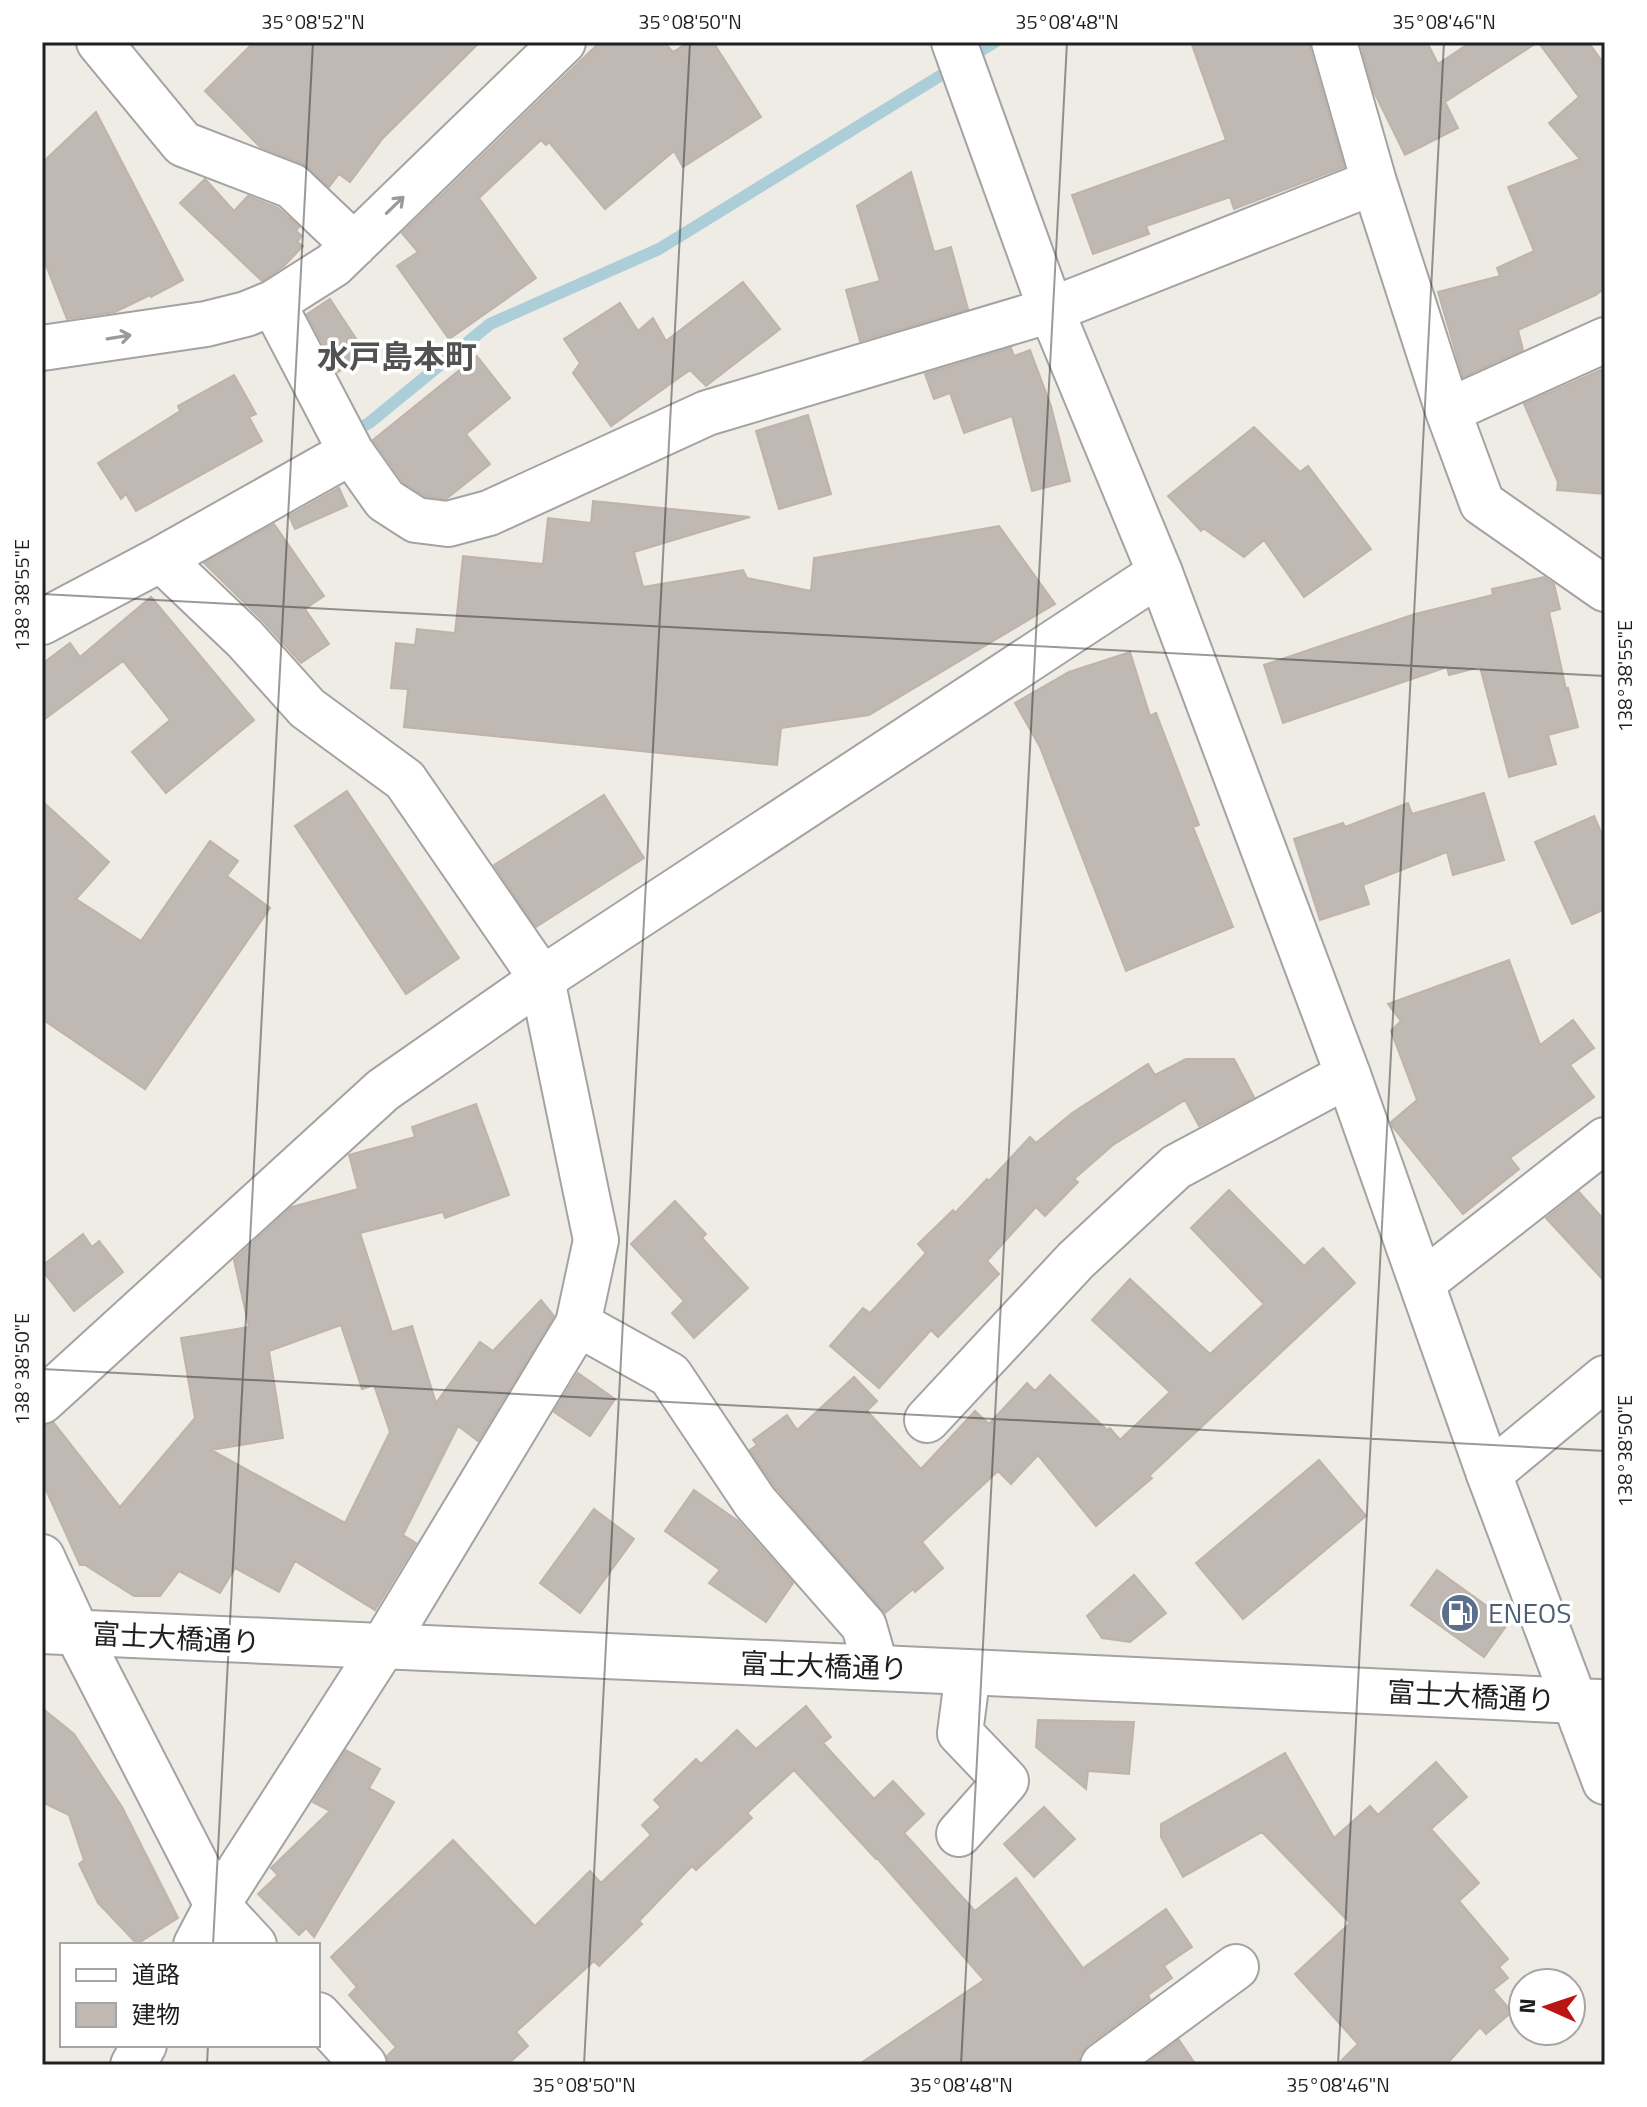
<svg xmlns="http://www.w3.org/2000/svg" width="1647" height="2107" font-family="'Titillium Web','Noto Sans JP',sans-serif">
  <rect width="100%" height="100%" fill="#efece6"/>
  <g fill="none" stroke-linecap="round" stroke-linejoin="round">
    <path stroke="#abced8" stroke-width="12" d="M 348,434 L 369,423 L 490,324 L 659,249 L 995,42"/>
  </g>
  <path fill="#bfb8b3" stroke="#bfb3aa" stroke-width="2" fill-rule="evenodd" d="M 254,42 L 480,42 L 383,138 L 350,182 L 339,174 L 329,187 L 302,163 L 260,147 L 205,91 Z
    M 600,42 L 664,42 L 673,52 L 689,42 L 713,42 L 761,117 L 683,167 L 674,151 L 605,209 L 549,142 L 546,145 L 541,140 L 479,198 L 536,278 L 449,339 L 397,266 L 418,252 L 402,233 Z
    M 1191,42 L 1310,42 L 1310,49 L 1344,167 L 1234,209 L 1230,197 L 1146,226 L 1149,234 L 1093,254 L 1072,195 L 1226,140 Z
    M 1360,42 L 1427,42 L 1438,64 L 1471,42 L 1588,42 L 1605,65 L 1605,288 L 1596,295 L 1518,330 L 1523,350 L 1463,377 L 1438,292 L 1500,276 L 1497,268 L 1534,251 L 1508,187 L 1580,159 L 1549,123 L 1579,97 L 1538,42 L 1445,102 L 1458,128 L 1405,155 L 1374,92 Z
    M 96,112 L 183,280 L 151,297 L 150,295 L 115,312 L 67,319 L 42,255 L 42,163 Z
    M 911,172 L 934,252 L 951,247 L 968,309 L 860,341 L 846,290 L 880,281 L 857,206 Z
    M 205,179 L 234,211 L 248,196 L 278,208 L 299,227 L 296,231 L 302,236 L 297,242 L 303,246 L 284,266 L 262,281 L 180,203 Z
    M 743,282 L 780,329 L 706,386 L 690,370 L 611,426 L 573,373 L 580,363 L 564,339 L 620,303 L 638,331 L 653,318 L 666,341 Z
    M 330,299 L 366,354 L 338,372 L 307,314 Z
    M 1011,348 L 1014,356 L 1030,350 L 1051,406 L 1070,481 L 1032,491 L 1012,416 L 964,433 L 950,393 L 934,399 L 925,374 Z
    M 477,356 L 510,398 L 466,434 L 490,464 L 446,499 L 425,496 L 403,482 L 373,440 Z
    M 1605,368 L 1605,494 L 1557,490 L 1558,482 L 1524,404 Z
    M 234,375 L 256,414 L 249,417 L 262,441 L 136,511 L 126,494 L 121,499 L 98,463 L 180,411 L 178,406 Z
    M 808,415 L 831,494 L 779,509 L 756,431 Z
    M 1254,427 L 1300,472 L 1308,466 L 1371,549 L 1304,597 L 1264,540 L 1244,557 L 1203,528 L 1201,531 L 1168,496 Z
    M 339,488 L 347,506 L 295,529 L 289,516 Z
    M 593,501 L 750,517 L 634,552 L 643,587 L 743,570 L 747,578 L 811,591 L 814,558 L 999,526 L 1055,604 L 869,715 L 781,728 L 777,765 L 404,727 L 408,689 L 391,688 L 396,643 L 415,645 L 417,629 L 455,633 L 463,556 L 543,564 L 548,518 L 591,523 Z
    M 274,524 L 324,596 L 305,609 L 329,644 L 301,663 L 264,622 L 204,563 Z
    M 1544,577 L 1554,584 L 1560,609 L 1549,612 L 1566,689 L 1568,688 L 1578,727 L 1548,735 L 1556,764 L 1509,777 L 1480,667 L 1449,675 L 1447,667 L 1283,723 L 1264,665 L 1415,614 L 1493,595 L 1492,589 Z
    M 151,597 L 254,720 L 166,793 L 132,752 L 170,720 L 123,661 L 42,721 L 42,664 L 70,643 L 80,657 Z
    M 1130,652 L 1150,716 L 1156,713 L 1199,825 L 1193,827 L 1233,927 L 1126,971 L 1040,747 L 1015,703 L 1069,672 Z
    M 347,791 L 459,958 L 406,994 L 295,826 Z
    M 1484,793 L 1504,860 L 1453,875 L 1447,852 L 1363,885 L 1369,904 L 1320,920 L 1294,839 L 1343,823 L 1345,827 L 1408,803 L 1412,814 Z
    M 604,795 L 644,858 L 536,927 L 494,865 Z
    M 42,801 L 109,862 L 76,899 L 141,941 L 210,841 L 238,861 L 227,876 L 270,908 L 145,1089 L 42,1019 Z
    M 1594,816 L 1605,841 L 1605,909 L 1572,924 L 1535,842 Z
    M 1509,960 L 1540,1045 L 1573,1020 L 1594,1048 L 1570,1065 L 1594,1097 L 1510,1158 L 1519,1169 L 1463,1214 L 1393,1127 L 1391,1122 L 1417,1100 L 1391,1031 L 1401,1021 L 1388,1004 Z
    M 1186,1059 L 1234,1059 L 1254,1097 L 1199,1126 L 1185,1100 L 1113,1145 L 1074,1179 L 1078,1182 L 1045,1216 L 1036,1207 L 987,1261 L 999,1274 L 938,1337 L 931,1330 L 879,1388 L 830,1346 L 863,1308 L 870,1313 L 926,1253 L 918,1244 L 953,1210 L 955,1213 L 987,1179 L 989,1181 L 1030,1137 L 1036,1143 L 1072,1113 L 1148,1064 L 1155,1075 Z
    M 476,1104 L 509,1195 L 445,1218 L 443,1212 L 360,1233 L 392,1332 L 412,1326 L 436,1403 L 480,1342 L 493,1351 L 541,1300 L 554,1316 L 478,1441 L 458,1426 L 403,1535 L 416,1543 L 375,1610 L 295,1561 L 279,1592 L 235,1568 L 220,1593 L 179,1571 L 160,1596 L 134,1596 L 85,1565 L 80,1565 L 42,1481 L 42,1425 L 53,1422 L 120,1507 L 195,1418 L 181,1338 L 249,1327 L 234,1260 L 292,1207 L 358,1189 L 349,1155 L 415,1137 L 412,1127 ZM 341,1325 L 362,1389 L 374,1385 L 390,1432 L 345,1523 L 211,1450 L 283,1438 L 269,1351 Z
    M 1229,1190 L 1304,1266 L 1323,1248 L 1355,1283 L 1149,1476 L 1152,1478 L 1096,1526 L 1038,1455 L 1011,1484 L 998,1471 L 922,1542 L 943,1568 L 915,1592 L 913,1589 L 885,1613 L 775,1487 L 750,1450 L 757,1445 L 753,1440 L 787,1415 L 797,1430 L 854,1377 L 877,1401 L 867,1411 L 921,1469 L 975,1411 L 989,1424 L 1027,1383 L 1035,1391 L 1050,1375 L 1107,1430 L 1110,1428 L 1120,1440 L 1170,1392 L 1092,1320 L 1130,1279 L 1210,1354 L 1264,1304 L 1191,1228 Z
    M 1579,1192 L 1605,1221 L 1605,1282 L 1546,1218 Z
    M 675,1201 L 706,1234 L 702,1238 L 748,1288 L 694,1338 L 672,1313 L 684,1301 L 631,1244 Z
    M 83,1234 L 92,1247 L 99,1241 L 123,1272 L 74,1311 L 42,1270 L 42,1266 Z
    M 578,1373 L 615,1399 L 590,1436 L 554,1412 Z
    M 1319,1460 L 1366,1516 L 1243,1619 L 1196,1563 Z
    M 694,1490 L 738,1521 L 793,1583 L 766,1622 L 709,1583 L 720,1570 L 665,1531 Z
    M 594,1509 L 634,1539 L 580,1613 L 540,1583 Z
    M 1437,1570 L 1509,1622 L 1484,1657 L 1411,1605 Z
    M 1134,1575 L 1166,1613 L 1130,1642 L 1102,1638 L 1087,1616 Z
    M 806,1706 L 831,1737 L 823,1743 L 874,1799 L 893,1781 L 924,1814 L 904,1833 L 975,1911 L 1016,1878 L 1083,1968 L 1166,1909 L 1192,1947 L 1164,1966 L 1172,1978 L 1148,1995 L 1150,1999 L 1088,2045 L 1080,2054 L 1078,2065 L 858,2065 L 984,1980 L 877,1858 L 876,1859 L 794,1770 L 747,1813 L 752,1818 L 696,1870 L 692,1866 L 639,1921 L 642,1924 L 599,1966 L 594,1961 L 516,2032 L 528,2046 L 507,2065 L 388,2065 L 387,2056 L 396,2047 L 349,1995 L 357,1987 L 331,1957 L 453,1840 L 535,1926 L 590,1871 L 601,1883 L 651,1835 L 642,1825 L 661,1807 L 654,1800 L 696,1759 L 701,1764 L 737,1730 L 756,1749 Z
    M 42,1708 L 74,1734 L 122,1807 L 178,1918 L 137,1944 L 98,1903 L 79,1864 L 84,1860 L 69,1815 L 42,1802 Z
    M 1038,1720 L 1134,1722 L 1129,1774 L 1088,1771 L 1086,1789 L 1036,1747 Z
    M 346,1750 L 380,1769 L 369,1788 L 394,1802 L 314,1937 L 306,1928 L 299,1935 L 258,1894 L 278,1875 L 271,1868 L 330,1811 L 313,1802 Z
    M 1285,1753 L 1334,1838 L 1370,1806 L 1378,1815 L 1436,1762 L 1467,1797 L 1431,1829 L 1479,1883 L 1459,1901 L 1508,1959 L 1499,1967 L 1508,1978 L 1493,1990 L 1512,2012 L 1486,2034 L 1480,2027 L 1446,2065 L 1337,2065 L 1358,2044 L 1295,1974 L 1350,1923 L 1262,1832 L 1183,1877 L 1161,1837 L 1161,1824 Z
    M 1044,1807 L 1075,1839 L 1034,1877 L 1004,1844 Z
    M 1179,2040 L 1196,2065 L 1145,2065 Z"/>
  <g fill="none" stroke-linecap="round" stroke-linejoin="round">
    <defs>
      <path id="minor" d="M 99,42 L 183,144 L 292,186 L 354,245
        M 1334,42 L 1374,182 L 1448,411 L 1482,503 L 1605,589
        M 273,303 L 351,452 L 385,500 L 416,520 L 448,524 L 489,513 L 707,413 L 1051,310 L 1374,182
        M 42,348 L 206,324 L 246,314 L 273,303 L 333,265 L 563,42
        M 1448,411 L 1605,340
        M 161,559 L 245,639 L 307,708 L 405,780 L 542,979 L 596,1240 L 578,1324 L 382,1648 L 217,1905 L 196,1945
        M 42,622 L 161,559 L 351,452
        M 1422,1283 L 1605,1140
        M 578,1324 L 670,1375 L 755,1502 L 864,1626 L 876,1668
        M 42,1401 L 383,1090 L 542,979 L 1160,573
        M 927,1420 L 1076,1260 L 1176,1167 L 1348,1075
        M 1489,1474 L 1605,1378
        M 959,1834 L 1006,1781 L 960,1733 L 968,1672
        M 133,2065 L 144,2045
        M 1103,2065 L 1236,1967"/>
      <path id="tertiary" d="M 954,42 L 1051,310 L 1160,573 L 1348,1075 L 1489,1474 L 1605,1782
        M 42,1557 L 77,1633 L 217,1905 L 254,1945
        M 42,1631 L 968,1672 L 1599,1702
        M 318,2015 L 364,2065"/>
    </defs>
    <use href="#minor" stroke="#a3a3a3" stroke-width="48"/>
    <use href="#tertiary" stroke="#a3a3a3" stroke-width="48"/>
    <use href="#minor" stroke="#fff" stroke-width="44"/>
    <use href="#tertiary" stroke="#fff" stroke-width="44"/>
  </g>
  <defs><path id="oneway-shaft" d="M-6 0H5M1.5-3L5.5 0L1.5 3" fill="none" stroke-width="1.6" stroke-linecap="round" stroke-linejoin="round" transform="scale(2)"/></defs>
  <g stroke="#9a9a9a">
    <use href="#oneway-shaft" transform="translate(395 205) rotate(-44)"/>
    <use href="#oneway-shaft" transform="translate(119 337) rotate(-9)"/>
  </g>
  <path fill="none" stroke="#1f1f1f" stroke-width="2" stroke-opacity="0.45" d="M 42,594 L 1605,676M 42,1369 L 1605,1451M 213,1945 L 313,42M 207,2065 L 208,2045M 584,2065 L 690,42M 961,2065 L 1067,42M 1338,2065 L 1444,42"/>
  <defs>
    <symbol id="fuel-disc" viewBox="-11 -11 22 22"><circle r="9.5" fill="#5c6f8a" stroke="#fff"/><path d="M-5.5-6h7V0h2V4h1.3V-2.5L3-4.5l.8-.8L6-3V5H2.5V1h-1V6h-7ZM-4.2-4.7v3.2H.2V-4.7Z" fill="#fff"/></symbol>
  </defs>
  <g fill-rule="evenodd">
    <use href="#fuel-disc" x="1438" y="1591" width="44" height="44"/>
  </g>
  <g text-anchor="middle" stroke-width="7" stroke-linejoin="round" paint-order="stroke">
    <g font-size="28" fill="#4e5e75" stroke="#fff" text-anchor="start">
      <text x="1488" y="1623">ENEOS</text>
    </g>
    <g font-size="28" fill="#1f1f1f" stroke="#fff">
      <text transform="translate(176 1638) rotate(3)" y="10">富士大橋通り</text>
      <text transform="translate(824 1666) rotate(2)" y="10">富士大橋通り</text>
      <text transform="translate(1471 1696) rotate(3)" y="10">富士大橋通り</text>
    </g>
    <g font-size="32" font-weight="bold" fill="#525252" stroke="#fff">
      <text x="397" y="368">水戸島本町</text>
    </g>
  </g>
  <rect width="1647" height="2107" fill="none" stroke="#ffffff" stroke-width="88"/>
  <rect x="60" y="1943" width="260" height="104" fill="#ffffff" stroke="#a5a5a5" stroke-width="2"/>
  <rect x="76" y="1969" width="40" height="12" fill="#ffffff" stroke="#a5a5a5" stroke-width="2"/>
  <text x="132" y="1983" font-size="24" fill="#1f1f1f">道路</text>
  <rect x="76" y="2003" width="40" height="24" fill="#bfb8b3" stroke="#a5a5a5" stroke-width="2"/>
  <text x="132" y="2023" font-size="24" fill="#1f1f1f">建物</text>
  <g transform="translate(1547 2007) rotate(273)"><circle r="38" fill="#ffffff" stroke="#a5a5a5" stroke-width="2"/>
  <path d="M0-6L14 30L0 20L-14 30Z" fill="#ba1414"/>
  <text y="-12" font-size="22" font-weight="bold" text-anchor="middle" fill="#1f1f1f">N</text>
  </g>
  <rect x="44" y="44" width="1559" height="2019" fill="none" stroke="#1f1f1f" stroke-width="3"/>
  <g font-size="20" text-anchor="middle" fill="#1f1f1f">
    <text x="313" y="29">35°08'52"N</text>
    <text x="690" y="29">35°08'50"N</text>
    <text x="1067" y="29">35°08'48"N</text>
    <text x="1444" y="29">35°08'46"N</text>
    <text transform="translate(22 595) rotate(-90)" y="7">138°38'55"E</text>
    <text transform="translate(1625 676) rotate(-90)" y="7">138°38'55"E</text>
    <text transform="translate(22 1369) rotate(-90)" y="7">138°38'50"E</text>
    <text transform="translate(1625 1451) rotate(-90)" y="7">138°38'50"E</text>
    <text x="584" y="2092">35°08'50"N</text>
    <text x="961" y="2092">35°08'48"N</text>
    <text x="1338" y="2092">35°08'46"N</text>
  </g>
</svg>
